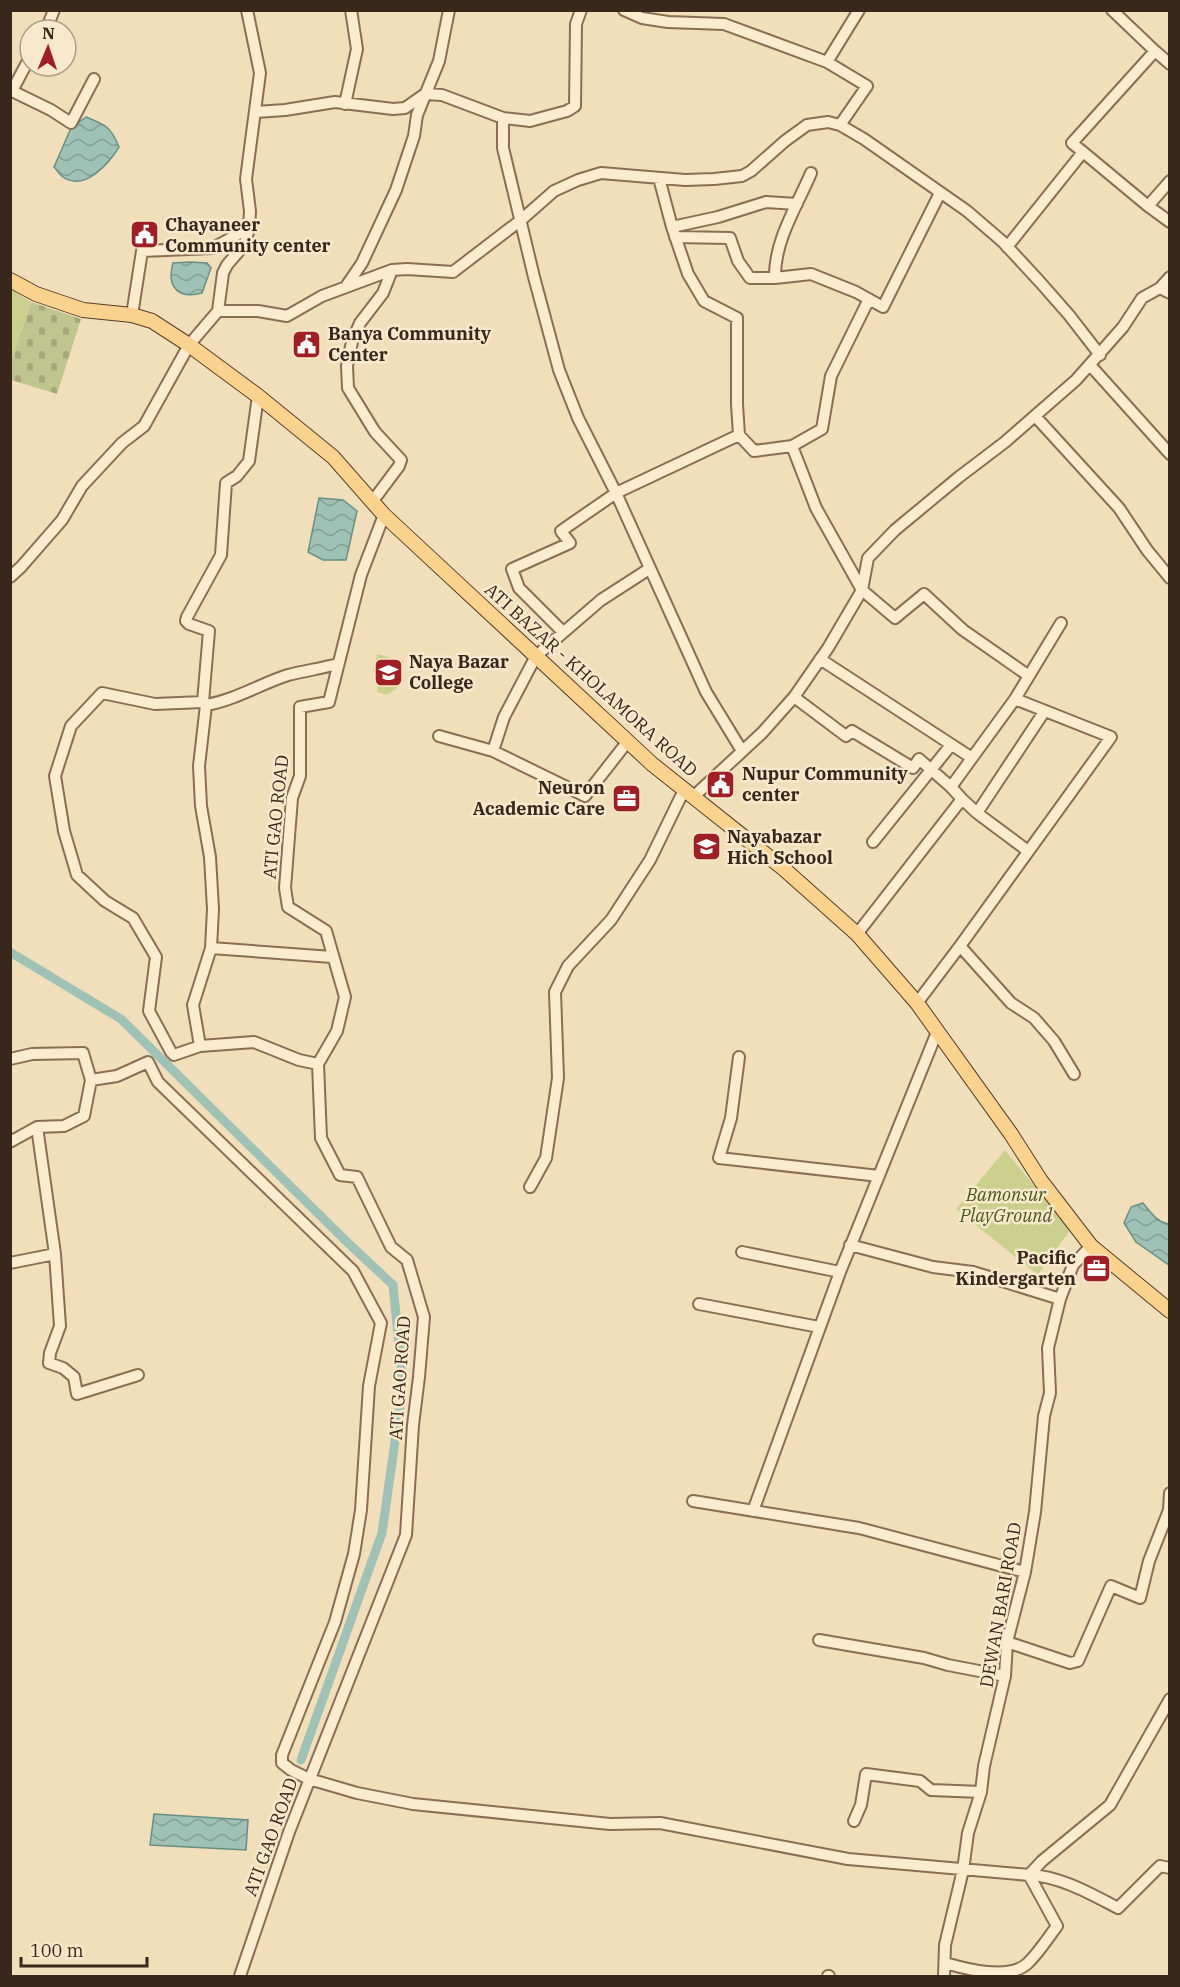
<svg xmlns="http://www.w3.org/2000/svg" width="1180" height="1987" font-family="'IBM Plex Serif',serif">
  <defs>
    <pattern id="cemetery-stones" width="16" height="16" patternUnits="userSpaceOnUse" patternTransform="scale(1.5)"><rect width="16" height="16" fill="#c0c48f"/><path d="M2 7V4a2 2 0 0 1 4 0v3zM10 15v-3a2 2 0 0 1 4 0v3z" fill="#a6a87b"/></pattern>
    <pattern id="water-waves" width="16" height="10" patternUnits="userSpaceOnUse" patternTransform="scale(1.5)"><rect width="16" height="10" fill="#a0c2b6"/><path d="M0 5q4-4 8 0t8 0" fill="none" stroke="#839e93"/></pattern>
  </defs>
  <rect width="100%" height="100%" fill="#f1dfbb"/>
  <path fill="url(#cemetery-stones)" d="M 31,302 L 81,319 L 57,394 L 11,380 L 11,361 Z"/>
  <path fill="#ccd08f" d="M 11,289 L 31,302 L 11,361 Z
    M 377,654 L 403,661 L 397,688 L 387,695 L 377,692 L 381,676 L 373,672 Z
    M 1005,1150 L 1070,1230 L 1038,1275 L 956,1209 Z"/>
  <path fill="url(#water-waves)" stroke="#679084" stroke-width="1.5" d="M 86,117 C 106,125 111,127 119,147 C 109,163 85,192 63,177 C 60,175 57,170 54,167 L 71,128 Z
    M 190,262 L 207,263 L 211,268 L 202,293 C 179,299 166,288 173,263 Z
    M 319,498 L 343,500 L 357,511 L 346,560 L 323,560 L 308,552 Z
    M 1143,1203 C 1150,1212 1158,1223 1169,1224 L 1169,1265 L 1136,1242 L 1124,1223 L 1131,1207 Z
    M 154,1814 L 248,1820 L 246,1850 L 150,1845 Z"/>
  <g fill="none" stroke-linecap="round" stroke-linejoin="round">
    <path stroke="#a0c2b6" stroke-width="9" d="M 10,952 L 121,1019 L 346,1241 L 393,1285 L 403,1385 L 382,1533 L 301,1760"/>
    <defs>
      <path id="minor" d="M 624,10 L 642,18 L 668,22 L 724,24 L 827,62 L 867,86 L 840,125
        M 1112,10 L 1155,51
        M 46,30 L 54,10
        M 30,57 L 12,91 L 51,110 L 71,123 L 94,79
        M 827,62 L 859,10
        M 345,104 L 357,49 L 351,10
        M 256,112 L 285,110 L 335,102 L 393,109 L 405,108 L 425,94 L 442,95 L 503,118 L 530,121 L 567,111 L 575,106 L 576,24 L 581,10
        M 503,118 L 503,148 L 534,277 L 559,370 L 578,418 L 616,493 L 706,692 L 742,751
        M 1083,152 L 1072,143 L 1155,51 L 1170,64
        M 659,178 L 672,227 L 688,274 L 704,301 L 737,318 L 737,404 L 739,435 L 754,451 L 792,446 L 816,508 L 862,590 L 895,618 L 924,594 L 963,630 L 1029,676
        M 1170,181 L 1148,206 L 1170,222
        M 672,227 L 718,217 L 766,202 L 797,204
        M 675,237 L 730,238 L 738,261 L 750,278 L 775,278 L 811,274 L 856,292 L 883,307 L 940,193
        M 1007,247 L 1083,152 L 1148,206
        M 775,278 C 774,241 797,206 811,173
        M 347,285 L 362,263 L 396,190 L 414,136 L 417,115 L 439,61 L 449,10
        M 1160,288 L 1170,277
        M 218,311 L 223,273 L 227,265 L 245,244 L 249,228 L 250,211 L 246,179 L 260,73 L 247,10
        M 132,315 L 142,251 L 213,248 L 249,228
        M 1090,365 L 1170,454
        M 1035,416 L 1119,508 L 1147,550 L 1170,578
        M 792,446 L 822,429 L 831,376 L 869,299
        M 372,502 L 399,466 L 401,460 L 375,432 L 348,388 L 347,366 L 352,342 L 360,323 L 383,293 L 392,270
        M 10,577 L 21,567 L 62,520 L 82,486 L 122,443 L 144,426 L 189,345 L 218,311 L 258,311 L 287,316 L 322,296 L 392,270 L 407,269 L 453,272 L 521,220 L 554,191 L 578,180 L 601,173 L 685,180 L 714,179 L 742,176 L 751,171 L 785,141 L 807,125 L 828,122 L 840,125 L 864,139 L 967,211 L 1003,242 L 1040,282 L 1069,315 L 1100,355
        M 563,632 L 519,588 L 512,569 L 570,543 L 561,531 L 616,493 L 739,435
        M 820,659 L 972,758 L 1015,699
        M 794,697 L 846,736 L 852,731 L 913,768 L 919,759 L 951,787
        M 203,702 L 209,631 L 189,624 L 186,621 L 187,617 L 221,555 L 226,483 L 237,476 L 249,461 L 258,396
        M 206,705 L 199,766 L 201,806 L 210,857 L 213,909 L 211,948 L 332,957
        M 439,736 L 493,751 L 585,796 L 628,741
        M 493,751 L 504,717 L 536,656 L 601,600 L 649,569
        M 693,797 L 762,733 L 794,697 L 828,648 L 862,590 L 868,558 L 895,530 L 959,477 L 1005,442 L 1076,380 L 1123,327 L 1142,298 L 1160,288 L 1170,293
        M 962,799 L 977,813 L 1044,712
        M 977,813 L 1028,851
        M 873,842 L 951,745
        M 857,934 L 962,799 L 951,787 L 972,758
        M 960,946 L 1011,1003 L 1034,1018 L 1054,1041 L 1074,1074
        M 917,1003 L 960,946 L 1111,737 L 1015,699 L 1061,623
        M 200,1046 L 193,1005 L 211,948
        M 739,1057 L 731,1118 L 719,1158 L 879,1176
        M 10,1059 L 32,1054 L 83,1053 L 91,1080
        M 318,1064 L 299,1060 L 254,1042 L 200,1046 L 174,1055 L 171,1052 L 149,1011 L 156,957 L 133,918 L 105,901 L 77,875 L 64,831 L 55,776 L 71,726 L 102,693 L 155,704 L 203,702 L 206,705 C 235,700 260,684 288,675 C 305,671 322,668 338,664
        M 37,1127 L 64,1126 L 84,1116 L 91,1080 L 117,1076 L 148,1062 L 158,1082 L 353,1271 L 381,1323 L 369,1386 L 361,1510 L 354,1554 L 335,1622 L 282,1755 L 282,1763 L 291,1770 L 309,1779 L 357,1793 L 413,1804 L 610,1824 L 660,1823 L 848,1859 L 1029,1875 L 1042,1861 L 1110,1805 L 1170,1699
        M 10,1142 L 37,1127 L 55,1254 L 60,1326 L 50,1353 L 49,1363 L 63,1368 L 74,1377 L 77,1394 L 138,1375
        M 530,1187 L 546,1158 L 558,1078 L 555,992 L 568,966 L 611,920 L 650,860 L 684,790
        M 850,1245 L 933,1267 L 973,1272 L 1060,1299
        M 742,1252 L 840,1272
        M 10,1263 L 55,1254
        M 699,1304 L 819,1327
        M 693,1501 L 859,1528 L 1025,1572
        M 753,1511 L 840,1272 L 937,1032
        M 819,1640 L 924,1658 L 948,1665 L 1005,1676
        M 1007,1642 L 1070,1663 L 1078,1661 L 1111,1586 L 1140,1598 L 1149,1561 L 1169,1510 L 1170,1493
        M 854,1821 L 861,1805 L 866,1774 L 920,1781 L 931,1790 L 981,1792
        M 1029,1875 C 1060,1876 1091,1894 1118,1908 L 1160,1866 L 1170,1868
        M 945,1963 C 966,1969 1009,1981 1028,1963 C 1039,1952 1048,1938 1057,1926 L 1029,1875
        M 240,1976 L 289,1832 L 406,1535 L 413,1425 L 419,1377 L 424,1317 L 407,1260 L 391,1247 L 357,1177 L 340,1175 L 321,1138 L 318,1064 L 337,1031 L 345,997 L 326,931 L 288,907 L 285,888 L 292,798 L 300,776 L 300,707 L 329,702 L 361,575 L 384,515
        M 828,1976 L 829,1976
        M 944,1976 L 945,1945 L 963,1870 L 968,1833 L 981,1792 L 984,1766 L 1005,1676 L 1007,1642 L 1025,1572 L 1035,1512 L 1044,1416 L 1050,1393 L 1048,1348 L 1060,1299 L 1073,1265 L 1091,1246"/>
      <path id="major" d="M 10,280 L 36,294 L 83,310 L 132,315 L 152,321 L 189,345 L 258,396 L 333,457 L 384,515 L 652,764 L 784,869 L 857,934 L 917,1003 L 1011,1134 L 1041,1181 L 1091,1246 L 1170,1311"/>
    </defs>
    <use href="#minor" stroke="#8a6e54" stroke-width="14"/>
    <use href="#major" stroke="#573c29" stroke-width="16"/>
    <use href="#minor" stroke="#fceccf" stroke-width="10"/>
    <use href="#major" stroke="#f9d38e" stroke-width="14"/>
  </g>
  <defs>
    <symbol id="civic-square" viewBox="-11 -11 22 22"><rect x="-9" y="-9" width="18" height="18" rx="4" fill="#9e1f26" stroke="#f8e9cc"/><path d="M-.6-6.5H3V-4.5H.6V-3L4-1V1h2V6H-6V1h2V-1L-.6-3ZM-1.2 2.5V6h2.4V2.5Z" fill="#fff"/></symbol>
    <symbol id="university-square" viewBox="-11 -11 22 22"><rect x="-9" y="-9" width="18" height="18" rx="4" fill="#9e1f26" stroke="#f8e9cc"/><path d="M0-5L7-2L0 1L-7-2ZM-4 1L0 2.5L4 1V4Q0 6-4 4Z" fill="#fff"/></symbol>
    <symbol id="office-square" viewBox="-11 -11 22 22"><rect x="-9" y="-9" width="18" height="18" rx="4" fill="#9e1f26" stroke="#f8e9cc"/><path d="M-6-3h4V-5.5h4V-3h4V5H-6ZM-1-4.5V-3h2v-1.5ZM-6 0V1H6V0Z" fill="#fff"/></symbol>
    <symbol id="school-square" viewBox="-11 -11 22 22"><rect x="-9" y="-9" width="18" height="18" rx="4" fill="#9e1f26" stroke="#f8e9cc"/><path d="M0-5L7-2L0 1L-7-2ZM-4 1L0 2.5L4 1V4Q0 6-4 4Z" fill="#fff"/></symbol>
  </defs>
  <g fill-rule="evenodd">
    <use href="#civic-square" x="128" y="218" width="33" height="33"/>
    <use href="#civic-square" x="290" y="328" width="33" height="33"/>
    <use href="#university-square" x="372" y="656" width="33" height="33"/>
    <use href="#civic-square" x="704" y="768" width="33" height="33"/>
    <use href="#office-square" x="610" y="782" width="33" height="33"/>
    <use href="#school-square" x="690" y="830" width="33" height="33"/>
    <use href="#office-square" x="1080" y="1252" width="33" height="33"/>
  </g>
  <g text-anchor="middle" stroke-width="5" stroke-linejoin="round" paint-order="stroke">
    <g font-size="18" font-weight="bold" fill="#38271a" stroke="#f8e9cc" text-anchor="start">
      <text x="165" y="231">Chayaneer<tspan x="165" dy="21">Community center</tspan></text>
      <text x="328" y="340">Banya Community<tspan x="328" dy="21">Center</tspan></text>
      <text x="409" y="668">Naya Bazar<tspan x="409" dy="21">College</tspan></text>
      <text x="742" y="780">Nupur Community<tspan x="742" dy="21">center</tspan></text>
      <text x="605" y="794" text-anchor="end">Neuron<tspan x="605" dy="21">Academic Care</tspan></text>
      <text x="727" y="843">Nayabazar<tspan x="727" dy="21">Hich School</tspan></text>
      <text x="1076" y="1264" text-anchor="end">Pacific<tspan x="1076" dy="21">Kindergarten</tspan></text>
    </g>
    <g font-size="18" fill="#38271a" stroke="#f8e9cc">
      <text transform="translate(591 680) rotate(42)" y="6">ATI BAZAR - KHOLAMORA ROAD</text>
      <text transform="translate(276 817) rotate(-84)" y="6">ATI GAO ROAD</text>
      <text transform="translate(400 1378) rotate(-86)" y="6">ATI GAO ROAD</text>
      <text transform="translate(1001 1605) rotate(-80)" y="6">DEWAN BARI ROAD</text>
      <text transform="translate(271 1837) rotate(-70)" y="6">ATI GAO ROAD</text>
    </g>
    <g font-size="18" font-style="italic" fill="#4b561f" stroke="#f8e9cc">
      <text x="1006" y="1201">Bamonsur<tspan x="1006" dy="21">PlayGround</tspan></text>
    </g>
  </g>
  <rect width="1180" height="1987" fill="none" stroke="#38271a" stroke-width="24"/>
  <g transform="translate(48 48) rotate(2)"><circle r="28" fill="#f8e9cc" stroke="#ab9b85" stroke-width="1.5"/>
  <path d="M0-4.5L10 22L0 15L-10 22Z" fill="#9e1f26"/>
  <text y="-9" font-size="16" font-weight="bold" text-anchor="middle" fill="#38271a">N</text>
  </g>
  <path d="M21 1957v9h126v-9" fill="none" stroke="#38271a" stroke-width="3"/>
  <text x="30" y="1957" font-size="18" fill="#38271a" stroke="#f8e9cc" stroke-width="4.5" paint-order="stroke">100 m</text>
</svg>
